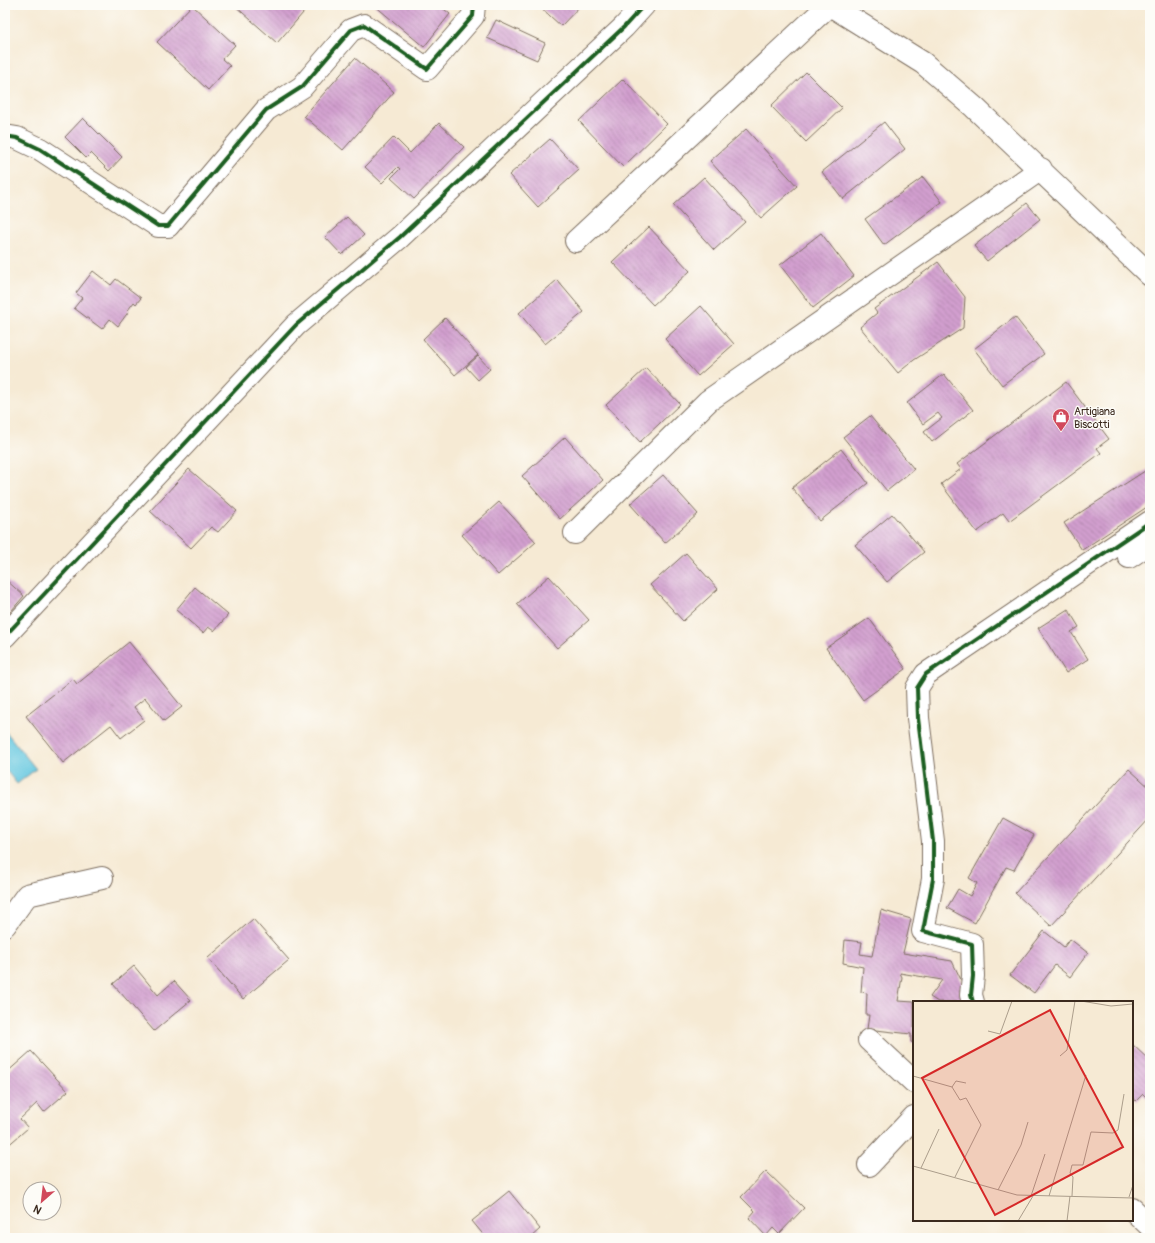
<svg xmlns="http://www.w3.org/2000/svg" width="1155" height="1243" font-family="Pangolin,sans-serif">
  <defs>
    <pattern id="building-back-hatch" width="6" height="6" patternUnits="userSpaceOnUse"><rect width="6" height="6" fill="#d29fcf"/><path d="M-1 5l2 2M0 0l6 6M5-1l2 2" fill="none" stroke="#ac82a7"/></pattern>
  </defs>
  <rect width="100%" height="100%" fill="#fdfcf7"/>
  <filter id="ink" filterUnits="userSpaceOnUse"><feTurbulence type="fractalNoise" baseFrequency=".025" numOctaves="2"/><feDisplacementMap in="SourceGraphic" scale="8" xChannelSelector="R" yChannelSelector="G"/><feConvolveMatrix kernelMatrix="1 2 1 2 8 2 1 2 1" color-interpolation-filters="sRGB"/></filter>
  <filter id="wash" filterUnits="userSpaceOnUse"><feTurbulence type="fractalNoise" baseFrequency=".012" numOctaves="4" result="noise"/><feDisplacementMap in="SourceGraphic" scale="16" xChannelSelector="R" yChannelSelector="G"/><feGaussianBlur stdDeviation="0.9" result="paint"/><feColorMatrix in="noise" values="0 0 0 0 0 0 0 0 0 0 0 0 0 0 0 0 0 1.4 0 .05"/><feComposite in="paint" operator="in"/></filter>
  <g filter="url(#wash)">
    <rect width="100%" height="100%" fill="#f6ead4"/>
    <path fill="#63c7e0" stroke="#4f787f" d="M 7,733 L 36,769 L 17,784 L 5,769 L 5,735 Z"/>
    <g id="blocks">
      <path fill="url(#building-back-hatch)" d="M 192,5 L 235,45 L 222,59 L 230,66 L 208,90 L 157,42 Z
        M 234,5 L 310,5 L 277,43 Z
        M 374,5 L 439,5 L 450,14 L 424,47 Z
        M 538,5 L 581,5 L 561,26 Z
        M 496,20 L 545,43 L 537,60 L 487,38 Z
        M 355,58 L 394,92 L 343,150 L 304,116 Z
        M 806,72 L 842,108 L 806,142 L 771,106 Z
        M 623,79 L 667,124 L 623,167 L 579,121 Z
        M 83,118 L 122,157 L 109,171 L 91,153 L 86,158 L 65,137 Z
        M 884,122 L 905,149 L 843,199 L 822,172 Z
        M 439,123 L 464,147 L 414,199 L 391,178 L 400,169 L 398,167 L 382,183 L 365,167 L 394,137 L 410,153 Z
        M 746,129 L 797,186 L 761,218 L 710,161 Z
        M 550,139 L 579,170 L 538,207 L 509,175 Z
        M 704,177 L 745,222 L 714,250 L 673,205 Z
        M 923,177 L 942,202 L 884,245 L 865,219 Z
        M 1027,203 L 1040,219 L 987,261 L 974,246 Z
        M 347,217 L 364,235 L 342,255 L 325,237 Z
        M 649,227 L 690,271 L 653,305 L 612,262 Z
        M 821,233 L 854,276 L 813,308 L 780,265 Z
        M 938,262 L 965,297 L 963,328 L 914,360 L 898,373 L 860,327 L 877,313 L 874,309 Z
        M 93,271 L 111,285 L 116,279 L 141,298 L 136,304 L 134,302 L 128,310 L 129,311 L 118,326 L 110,319 L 102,329 L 74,308 L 82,298 L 76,293 Z
        M 557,280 L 584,312 L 545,344 L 519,313 Z
        M 701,306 L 734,344 L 698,376 L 665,339 Z
        M 1015,317 L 1044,354 L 1002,385 L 974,349 Z
        M 445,318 L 478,355 L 455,375 L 423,339 Z
        M 478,356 L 490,369 L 478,380 L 466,367 Z
        M 646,368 L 680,404 L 640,442 L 606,405 Z
        M 944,374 L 973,410 L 932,442 L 924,432 L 942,418 L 938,413 L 923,424 L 907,403 Z
        M 1066,382 L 1109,439 L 1097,448 L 1101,453 L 1009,521 L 1003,513 L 977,532 L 941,484 L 961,469 L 957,464 Z
        M 870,416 L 914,469 L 887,491 L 843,437 Z
        M 565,437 L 603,480 L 560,519 L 522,476 Z
        M 841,449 L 868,483 L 820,521 L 792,488 Z
        M 189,469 L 237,511 L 218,532 L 211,527 L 191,548 L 150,511 Z
        M 1148,469 L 1150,473 L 1150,505 L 1082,550 L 1064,523 Z
        M 663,475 L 698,514 L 665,543 L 630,504 Z
        M 499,502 L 536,542 L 498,575 L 462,535 Z
        M 892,514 L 924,552 L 887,582 L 855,545 Z
        M 686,553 L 718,589 L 683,621 L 650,585 Z
        M 549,576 L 589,620 L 557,648 L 517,604 Z
        M 5,579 L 24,596 L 5,618 Z
        M 195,587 L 228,615 L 214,631 L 208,627 L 203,633 L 176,610 Z
        M 1068,609 L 1079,627 L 1071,632 L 1088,659 L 1066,673 L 1038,628 Z
        M 869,618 L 906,669 L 863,700 L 826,648 Z
        M 129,642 L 182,707 L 164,721 L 145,698 L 134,707 L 144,720 L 121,738 L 111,725 L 63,763 L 26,716 L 73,679 L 77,684 Z
        M 1129,769 L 1150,788 L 1150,818 L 1051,926 L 1015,893 Z
        M 1003,818 L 1034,835 L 1014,870 L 1006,867 L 975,923 L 947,908 L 958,889 L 970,896 L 977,883 L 969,878 Z
        M 881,910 L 911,919 L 903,953 L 952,961 L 963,984 L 960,991 L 965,999 L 963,1002 L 938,1002 L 930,997 L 942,980 L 900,973 L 902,977 L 898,1001 L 914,1002 L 914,1043 L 911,1042 L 911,1034 L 867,1029 L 869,1015 L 866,1015 L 867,993 L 861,992 L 863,967 L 843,963 L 845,940 L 862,942 L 860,954 L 872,956 Z
        M 253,919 L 289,960 L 243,999 L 208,958 Z
        M 1044,931 L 1064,947 L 1070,939 L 1088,953 L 1070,977 L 1055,965 L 1034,993 L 1010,975 Z
        M 134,966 L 158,995 L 174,981 L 191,1000 L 154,1031 L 113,984 Z
        M 1132,1044 L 1150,1061 L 1150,1101 L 1143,1094 L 1136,1101 L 1132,1097 Z
        M 31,1051 L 68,1091 L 44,1112 L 37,1103 L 20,1119 L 28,1128 L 5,1148 L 5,1074 Z
        M 766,1171 L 804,1208 L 779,1234 L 773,1228 L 766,1236 L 749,1218 L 755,1211 L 741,1197 Z
        M 509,1191 L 540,1229 L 530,1238 L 486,1238 L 472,1221 Z"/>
    </g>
  </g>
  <g filter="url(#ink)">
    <use href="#blocks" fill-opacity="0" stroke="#7c6d5e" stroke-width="1"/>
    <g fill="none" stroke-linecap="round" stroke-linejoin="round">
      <defs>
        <path id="minor" d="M 830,5 L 923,63 L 974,107 L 1150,275
          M 5,136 L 17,138 L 40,149 L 158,226 L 168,226 L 266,110 L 302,87 L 351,30 L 364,25 L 427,69 L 473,16 L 474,5
          M 576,241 L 829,5
          M 575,533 L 708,401 L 1041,169
          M 1129,557 L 1150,543
          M 5,636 L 296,325 L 400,237 L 624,27 L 644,5
          M 5,925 L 27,895 L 102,878
          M 973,1002 L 971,995 L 973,976 L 972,944 L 923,931 L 933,879 L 933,841 L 918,718 L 917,688 L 926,674 L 1150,522
          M 869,1040 L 914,1082
          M 869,1165 L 914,1117
          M 1132,1209 L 1150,1226"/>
      </defs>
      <use href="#minor" stroke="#7c6d5e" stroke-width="24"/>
      <use href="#minor" stroke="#fff" stroke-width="22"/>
      <defs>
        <path id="cycleway" d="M 5,136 L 17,138 L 40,149 L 158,226 L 168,226 L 266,110 L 302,87 L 351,30 L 364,25 L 427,69 L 473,16 L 474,5
          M 5,636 L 296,325 L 400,237 L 624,27 L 644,5
          M 973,1002 L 971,995 L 973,976 L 972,944 L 923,931 L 933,879 L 933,841 L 918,718 L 917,688 L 926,674 L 1150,522"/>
      </defs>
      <use href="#cycleway" stroke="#fdfcf7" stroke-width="6"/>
      <use href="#cycleway" stroke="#1b5e20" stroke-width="4"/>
    </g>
  </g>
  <defs>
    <symbol id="shop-pin" viewBox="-11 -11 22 30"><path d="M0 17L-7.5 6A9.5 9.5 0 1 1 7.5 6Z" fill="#d1495b" stroke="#fdfcf7"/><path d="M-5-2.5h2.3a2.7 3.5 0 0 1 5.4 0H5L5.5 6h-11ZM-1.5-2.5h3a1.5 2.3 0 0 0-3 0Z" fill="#fff"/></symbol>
  </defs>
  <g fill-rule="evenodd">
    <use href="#shop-pin" x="1051" y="407" width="20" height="27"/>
  </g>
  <g text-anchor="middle" stroke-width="3" stroke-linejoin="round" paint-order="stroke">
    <g font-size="11" fill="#3b2a1e" stroke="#fdfcf7" text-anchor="start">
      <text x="1074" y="415">Artigiana<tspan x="1074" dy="13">Biscotti</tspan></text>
    </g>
  </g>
  <g transform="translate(913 1001)">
    <rect width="220" height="220" fill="#f6ead4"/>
    <path fill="none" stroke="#ab9d8b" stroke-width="1" d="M 168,0 L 198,5 L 220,3M 75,30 L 87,33 L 99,0M 147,55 L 154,49 L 162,0M 0,75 L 39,86 L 43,80 L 53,82M 39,86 L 47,99 L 53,97 L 68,124 L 42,176M 0,165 L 104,194 L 220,197M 8,167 L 26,128M 85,189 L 108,144 L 115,121M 118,195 L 132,153M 136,195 L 173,74M 159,195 L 160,176 L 157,172 L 159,164 L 170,164 L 178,131 L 200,132 L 205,129 L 211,93M 216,196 L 220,184M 105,220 L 120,195M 154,220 L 157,195"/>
    <path fill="#d62828" fill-opacity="0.15" stroke="#d62828" stroke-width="2" d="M 137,9 L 210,146 L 82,214 L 9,77 Z"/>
    <rect width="220" height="220" fill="none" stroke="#3b2a1e" stroke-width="2"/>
  </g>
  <rect width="1155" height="1243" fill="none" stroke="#fdfcf7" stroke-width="20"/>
  <g transform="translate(42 1201) rotate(208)"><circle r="19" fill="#fdfcf7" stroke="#afa8a0"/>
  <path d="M0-3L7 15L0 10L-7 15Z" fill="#d1495b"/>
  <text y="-6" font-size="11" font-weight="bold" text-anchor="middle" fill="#3b2a1e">N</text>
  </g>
</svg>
